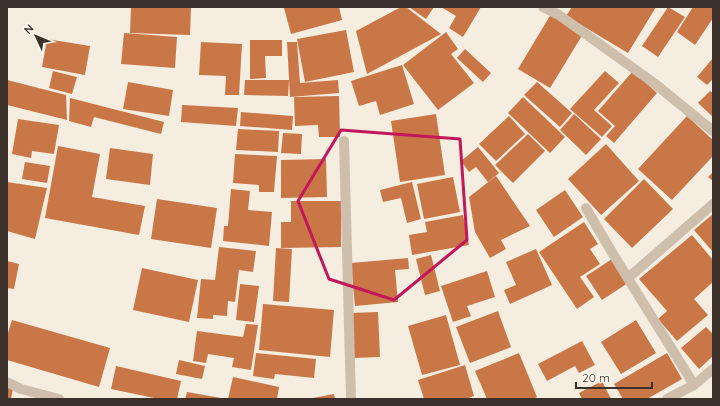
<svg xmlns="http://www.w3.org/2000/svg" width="720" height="406" font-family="Quicksand,sans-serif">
  <rect width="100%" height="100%" fill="#f4ede0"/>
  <path fill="#ca7748" d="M 131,7 L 191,7 L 190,35 L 130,33 Z
    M 288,7 L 339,7 L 342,20 L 291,34 L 284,8 Z
    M 401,7 L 406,7 L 441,34 L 367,74 L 356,31 Z
    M 409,7 L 434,7 L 426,19 Z
    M 441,7 L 481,7 L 463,37 L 449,28 L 456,16 Z
    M 572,7 L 656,7 L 628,53 L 566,16 Z
    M 668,7 L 685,17 L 658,57 L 642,46 Z
    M 693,7 L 710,7 L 713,9 L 713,18 L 695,45 L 677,32 Z
    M 551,14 L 583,34 L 550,88 L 518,69 Z
    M 346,30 L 354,72 L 305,82 L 297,39 Z
    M 446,32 L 458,49 L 451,54 L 474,83 L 438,110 L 403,65 Z
    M 124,33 L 177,37 L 175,68 L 121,64 Z
    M 47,39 L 90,46 L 85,75 L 42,67 Z
    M 250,40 L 282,40 L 282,56 L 265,56 L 266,78 L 250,79 Z
    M 201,42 L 242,44 L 239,95 L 225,95 L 226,76 L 199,75 Z
    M 287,42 L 297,42 L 300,83 L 338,80 L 339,93 L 290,97 Z
    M 465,49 L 491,73 L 483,82 L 457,58 Z
    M 713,58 L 713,79 L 707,85 L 697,77 Z
    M 402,65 L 414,104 L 380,115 L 376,101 L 359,106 L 351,81 Z
    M 53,71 L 77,77 L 72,94 L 49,88 Z
    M 605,71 L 619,83 L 594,110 L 612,126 L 602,137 L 570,109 Z
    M 633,71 L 657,93 L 614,143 L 606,136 L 615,126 L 598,111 Z
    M 7,80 L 66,95 L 67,120 L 7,105 Z
    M 245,80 L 289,80 L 288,96 L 244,95 Z
    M 128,82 L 173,90 L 169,116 L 123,109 Z
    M 537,82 L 572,113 L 560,127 L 524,95 Z
    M 710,91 L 713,93 L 713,117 L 698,103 Z
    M 339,96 L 340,137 L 319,137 L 318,125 L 295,126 L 294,97 Z
    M 523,97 L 565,137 L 550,153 L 508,113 Z
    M 70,98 L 164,122 L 161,134 L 94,117 L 91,127 L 69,121 Z
    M 182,105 L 238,108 L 236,126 L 181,122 Z
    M 241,112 L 293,116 L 292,130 L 240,126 Z
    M 436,114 L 445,175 L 400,182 L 391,121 Z
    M 574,114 L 601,139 L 586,155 L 560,130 Z
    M 509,116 L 525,134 L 496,161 L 479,144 Z
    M 687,116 L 713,140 L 713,156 L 672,200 L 638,169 Z
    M 18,119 L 59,125 L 54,154 L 32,151 L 31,158 L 12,154 Z
    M 238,129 L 279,131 L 278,152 L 236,150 Z
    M 283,133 L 302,134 L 301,154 L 281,153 Z
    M 528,134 L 545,151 L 513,183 L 495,165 Z
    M 606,144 L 639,181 L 601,215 L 568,179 Z
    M 58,146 L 100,154 L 92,197 L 145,206 L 139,235 L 45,218 Z
    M 478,147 L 499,173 L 488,182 L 476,167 L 469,172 L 461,161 Z
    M 110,148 L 153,154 L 150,185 L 106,179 Z
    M 235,154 L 277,156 L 274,192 L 259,192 L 259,185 L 233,183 Z
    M 326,159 L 327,197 L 281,198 L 281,160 Z
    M 25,162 L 50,166 L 47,183 L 22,179 Z
    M 713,172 L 713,181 L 708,177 Z
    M 496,176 L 530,226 L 501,240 L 506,249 L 490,258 L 475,232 L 469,197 Z
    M 453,177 L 460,212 L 424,219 L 417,184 Z
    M 644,179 L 673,209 L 632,248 L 604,219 Z
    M 7,182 L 47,188 L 35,239 L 7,231 Z
    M 412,182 L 421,219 L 407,223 L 401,198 L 383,202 L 380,190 Z
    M 231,189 L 250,191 L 248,210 L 272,212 L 269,246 L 223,241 L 224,226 L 228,226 Z
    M 565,190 L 583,217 L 554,237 L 536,210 Z
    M 157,199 L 217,208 L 211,248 L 151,239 Z
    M 291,201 L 341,201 L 341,247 L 281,248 L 281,222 L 291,222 Z
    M 713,214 L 713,252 L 694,230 Z
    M 463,215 L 469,245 L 412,255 L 409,235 L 427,232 L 425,222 Z
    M 584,222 L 598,244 L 590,249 L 600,264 L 580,277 L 594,297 L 577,309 L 539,252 Z
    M 692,235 L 713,260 L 713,282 L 694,299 L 708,315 L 677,341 L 658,319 L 667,311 L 639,279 Z
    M 219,247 L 256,251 L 253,272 L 239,270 L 235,302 L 228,301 L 227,316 L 213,315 L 213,319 L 197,318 L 201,279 L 215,280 Z
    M 276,248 L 292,249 L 289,302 L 273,301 Z
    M 536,249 L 552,285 L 510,304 L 504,290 L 516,285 L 506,262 Z
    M 431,255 L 440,291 L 425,295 L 416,259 Z
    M 408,258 L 409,269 L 395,270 L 398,302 L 355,306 L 351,263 Z
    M 612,259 L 628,283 L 602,300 L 586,276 Z
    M 7,261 L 19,264 L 14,289 L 7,288 Z
    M 142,268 L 198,280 L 189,322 L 133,310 Z
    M 487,271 L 495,297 L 467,306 L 471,316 L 453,322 L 441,286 Z
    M 240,284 L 259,286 L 254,322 L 236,320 Z
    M 263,304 L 334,310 L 330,357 L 259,350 Z
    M 498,311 L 511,347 L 470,363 L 456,327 Z
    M 378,312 L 380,357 L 353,358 L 351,313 Z
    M 446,315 L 460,365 L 422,375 L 408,326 Z
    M 12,320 L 110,348 L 99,387 L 7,360 L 7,336 Z
    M 636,320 L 656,353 L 621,374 L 601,342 Z
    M 246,324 L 258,325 L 251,370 L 232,367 L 234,358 L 208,354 L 206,363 L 193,361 L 197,331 L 243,337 Z
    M 706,327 L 713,334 L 713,356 L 699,369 L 681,348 Z
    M 582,341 L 595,365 L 579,373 L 575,366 L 547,381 L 538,364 Z
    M 256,353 L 316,359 L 314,378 L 275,374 L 274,379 L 253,376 Z
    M 519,353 L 537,397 L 533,399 L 487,399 L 475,371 Z
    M 667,353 L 682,379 L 647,399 L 623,399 L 614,384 Z
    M 179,360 L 205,366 L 202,379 L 176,374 Z
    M 465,365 L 474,396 L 466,399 L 424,399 L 418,380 Z
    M 116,366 L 181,381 L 177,399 L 159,399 L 111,389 Z
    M 233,377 L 279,387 L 277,399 L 228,399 Z
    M 602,381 L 611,399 L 582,399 L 579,393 Z
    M 7,387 L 13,388 L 11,399 L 7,399 Z
    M 187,392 L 221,398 L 220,399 L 185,399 Z
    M 334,394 L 335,399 L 313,399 L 313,398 Z"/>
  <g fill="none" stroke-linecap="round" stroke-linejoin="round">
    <path stroke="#cdbfab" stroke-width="10" d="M 543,7 L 559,15 L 654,83 L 713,131
      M 344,141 L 351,399
      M 586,208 C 620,268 658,326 694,385
      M 628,278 L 713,204
      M 7,382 L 21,389 L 59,399
      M 667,399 L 694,385 L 713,369"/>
  </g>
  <path fill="none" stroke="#c2185b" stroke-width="3" stroke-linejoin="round" d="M 341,130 L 460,139 L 467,240 L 394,300 L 329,279 L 298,201 Z"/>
  <rect width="720" height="406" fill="none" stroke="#3b312a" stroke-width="16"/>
  <g transform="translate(36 36) rotate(314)" stroke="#fbf6ed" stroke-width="3" paint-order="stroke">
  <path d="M0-3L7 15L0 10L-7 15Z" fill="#3b312a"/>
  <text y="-6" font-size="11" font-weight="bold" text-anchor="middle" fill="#3b312a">N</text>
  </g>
  <path d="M576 382v6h76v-6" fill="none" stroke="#3b312a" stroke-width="2"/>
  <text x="582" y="382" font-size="12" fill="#3b312a" stroke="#fbf6ed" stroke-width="3" paint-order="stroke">20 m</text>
</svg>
